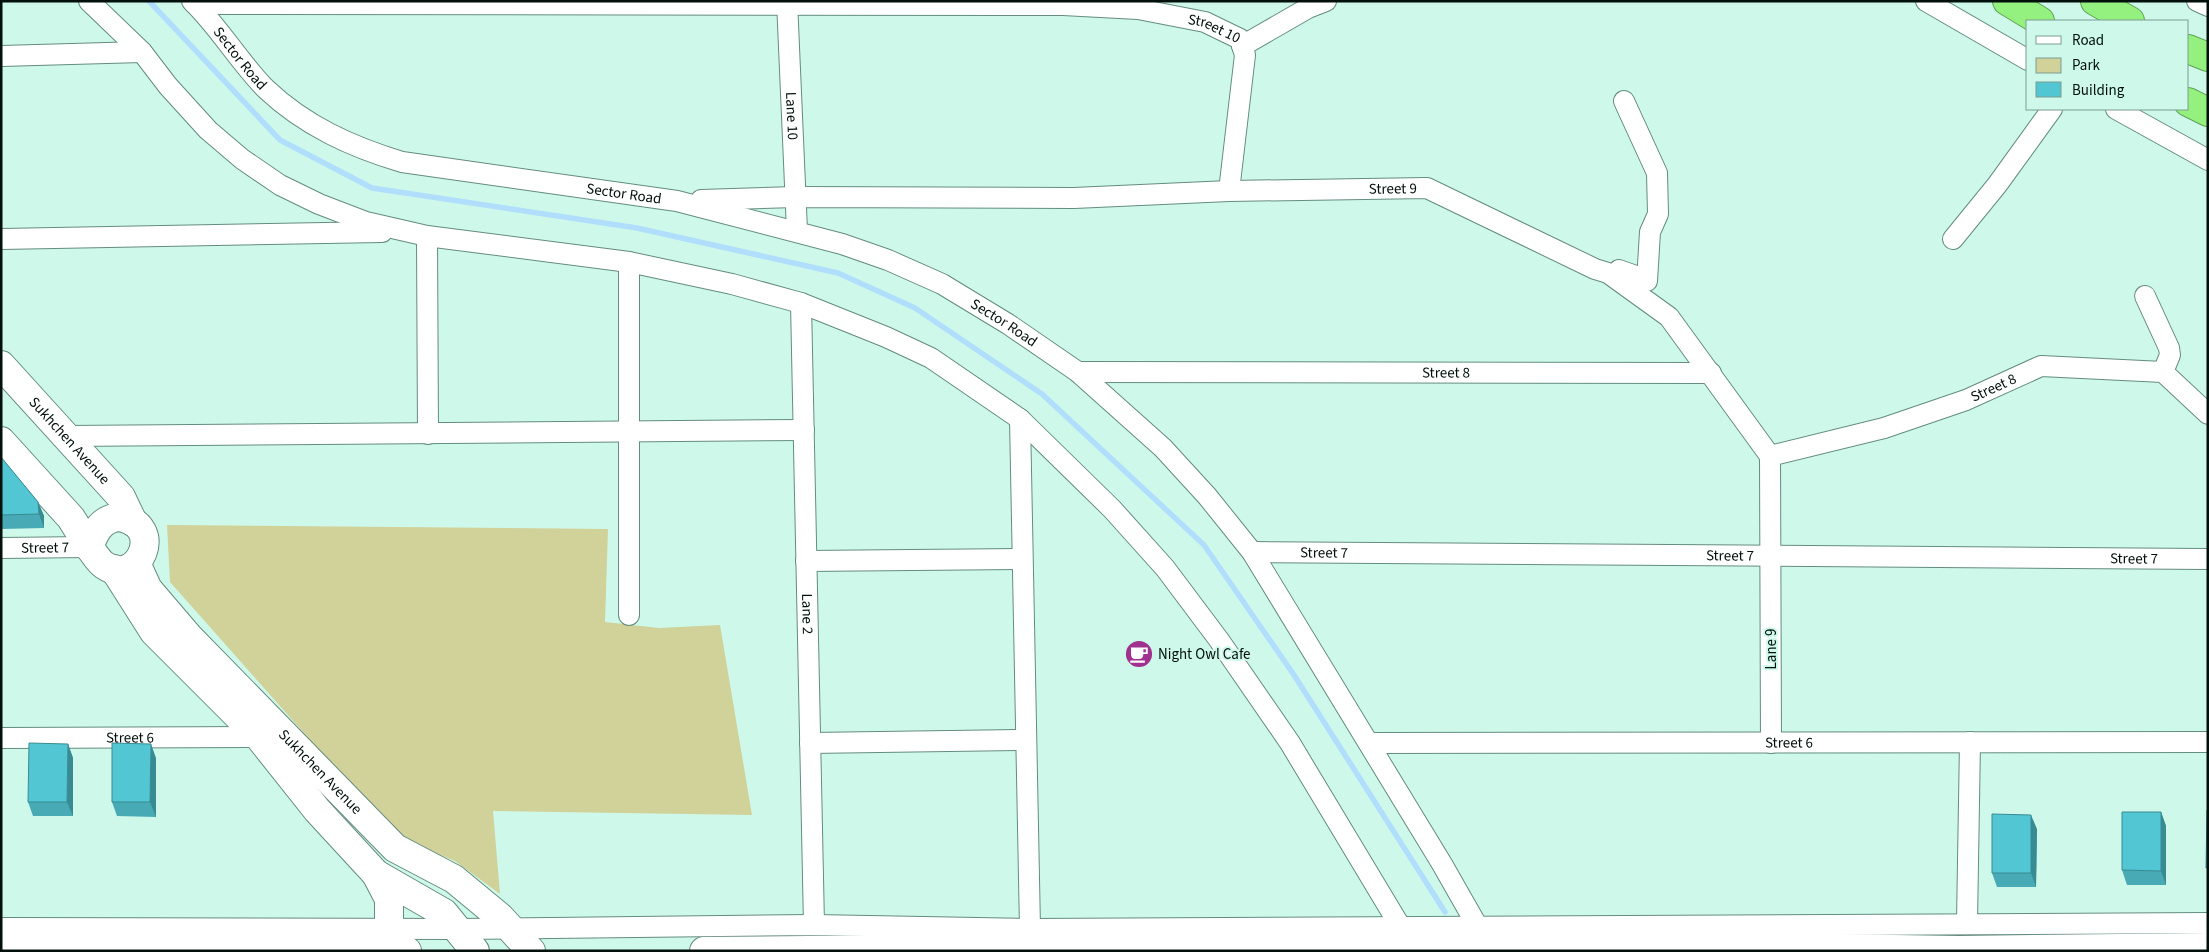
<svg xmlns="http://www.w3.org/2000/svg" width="2209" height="952" font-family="'Source Sans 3',sans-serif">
  <rect width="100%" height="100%" fill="#cef9ea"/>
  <path fill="#d1d19a" d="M 167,525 L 608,529 L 605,622 L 659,628 L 720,625 L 752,815 L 493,811 L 500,894 L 455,861 L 395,836 L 170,582 Z"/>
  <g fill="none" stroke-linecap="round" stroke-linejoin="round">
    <path stroke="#b1defc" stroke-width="5.5" d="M 149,1 L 280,140 L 372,188 L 637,228 L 838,273 L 915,308 L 1042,394 L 1204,545 L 1294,675 L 1445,912"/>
    <defs>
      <g id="street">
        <path d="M 89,1 L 142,52 L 168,86 L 208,130 L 242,159 L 280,185 L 319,204 L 366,222 L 427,236 L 629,262 L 732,284 L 801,303 L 886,337 L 931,358 L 1020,419 L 1112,509 L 1165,568 L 1219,640 L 1290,743 L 1406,936"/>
        <path id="s1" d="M 192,1 C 220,28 239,62 266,89 C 305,126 352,147 402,162 L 677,201 L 842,244 L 888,260 L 942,284 L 1008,324 L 1078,372 L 1163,448 L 1207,496 L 1252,552 L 1442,864 L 1483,936"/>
        <path id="s2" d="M 787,1 L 797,231"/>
        <path d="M 1926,1 L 2028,60"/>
        <path d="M 2197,1 L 2208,6"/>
        <path id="s3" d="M 195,4 L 1063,5 L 1138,9 L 1205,22 L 1240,39 L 1245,55 L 1229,191"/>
        <path d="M 1242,46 L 1308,8 L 1326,1"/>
        <path d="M 1,56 L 142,52"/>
        <path d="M 2116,109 L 2208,160"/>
        <path id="s4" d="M 701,200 L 795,197 L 1074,198 L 1229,191 L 1427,188 L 1595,269 L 1608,273 L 1669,317 L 1770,456"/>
        <path d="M 427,236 L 428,434"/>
        <path d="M 1,239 L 382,232"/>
        <path d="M 1953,239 L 1997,185 L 2052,109"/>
        <path d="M 1619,270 L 1633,275 L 1640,281 L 1647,281 L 1650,232 L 1658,214 L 1657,173 L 1624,101"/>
        <path d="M 2145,296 L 2169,348 L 2170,355 L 2163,372"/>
        <path id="s5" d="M 801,303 L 814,925"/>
        <path id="s6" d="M 1078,372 L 1711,373"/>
        <path d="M 1020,419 L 1030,929"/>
        <path d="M 66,436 L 804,430"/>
        <path id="s7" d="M 1,548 L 89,547"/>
        <path id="s8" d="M 1252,552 L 2208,559"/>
        <path d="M 806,561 L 1022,559"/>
        <path d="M 629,615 L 629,262"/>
        <path id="s9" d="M 1,738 L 259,737"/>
        <path d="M 810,743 L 1026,740"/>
        <path id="s10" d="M 1369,743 L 2208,742"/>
        <path id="s11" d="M 1771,743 L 1770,456 L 1884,428 L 1966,400 L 2041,366 L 2163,372 L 2208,414"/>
        <path d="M 1967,922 L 1970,742"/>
        <path d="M 1,928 L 459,929 L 814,925 L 1030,929 L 2208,923"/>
      </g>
      <g id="secondary">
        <path id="s12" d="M 1,365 L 121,497 L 133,522"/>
        <path d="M 1,441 L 71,518 L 89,547"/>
        <path d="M 118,517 C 168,524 138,589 104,565 C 98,561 94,553 89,547 C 95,532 100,520 118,517 Z"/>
        <path id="s13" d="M 136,563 L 148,589 L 189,637 L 395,848 L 454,879 L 500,917 L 531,951"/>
        <path d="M 114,569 L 154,632 L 259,737 L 317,810 L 376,874 L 444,913 L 475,951"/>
        <path d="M 376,874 L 389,899 L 389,929"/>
        <path d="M 1,950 L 407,951"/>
        <path d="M 704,951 L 1487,943 L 1959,950 L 2208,947"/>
      </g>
      <path id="highway" d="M 2007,1 L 2040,21
        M 2095,1 L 2130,21
        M 2188,49 L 2208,57
        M 2188,102 L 2208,112"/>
    </defs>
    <use href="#street" stroke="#648c7f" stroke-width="22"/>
    <use href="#secondary" stroke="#648c7f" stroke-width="30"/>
    <use href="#highway" stroke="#61a256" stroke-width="30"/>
    <use href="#street" stroke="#fff" stroke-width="20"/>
    <use href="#secondary" stroke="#fff" stroke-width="28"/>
    <use href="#highway" stroke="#94f17f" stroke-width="28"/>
  </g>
  <path fill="#47aab5" d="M 1,457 L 38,502 L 44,516 L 44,528 L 1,529 Z
    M 68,744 L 73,758 L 73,816 L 33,816 L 28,802 Z
    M 156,758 L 156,817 L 117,816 L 112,802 Z
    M 2161,812 L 2166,826 L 2166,885 L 2127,885 L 2122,870 Z
    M 2037,829 L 2036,887 L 1997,887 L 1992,873 Z"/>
  <path fill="#398b93" d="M 38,502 L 44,516 L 44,528 L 39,514 Z
    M 68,744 L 73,758 L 73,816 L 67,802 Z
    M 151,744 L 156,758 L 156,817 L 150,802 Z
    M 2161,812 L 2166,826 L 2166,885 L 2161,871 Z
    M 2031,815 L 2037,829 L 2036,887 L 2031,873 Z"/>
  <path fill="#52c6d2" stroke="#398b93" d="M 1,457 L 38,502 L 39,514 L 1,515 Z
    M 29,743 L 68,744 L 67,802 L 28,802 Z
    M 112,743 L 151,744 L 150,802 L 112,802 Z
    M 2207,810 L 2208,810 L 2208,868 L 2206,868 Z
    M 2122,812 L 2161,812 L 2161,871 L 2122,870 Z
    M 1992,814 L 2031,815 L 2031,873 L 1992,873 Z"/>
  <defs>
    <symbol id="cafe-disc" viewBox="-11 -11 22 22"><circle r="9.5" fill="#a0318f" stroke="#cef9ea"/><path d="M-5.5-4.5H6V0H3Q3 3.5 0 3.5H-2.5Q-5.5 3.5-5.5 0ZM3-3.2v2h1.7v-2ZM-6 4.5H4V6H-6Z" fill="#fff"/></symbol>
  </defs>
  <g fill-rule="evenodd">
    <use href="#cafe-disc" x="1123" y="638" width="32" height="32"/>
  </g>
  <g text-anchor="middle" stroke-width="4" stroke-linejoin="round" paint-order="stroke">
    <g font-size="15" fill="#02100b" stroke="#cef9ea">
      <text dy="5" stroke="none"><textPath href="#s3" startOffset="1022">Street 10</textPath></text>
      <text dy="5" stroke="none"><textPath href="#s1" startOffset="75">Sector Road</textPath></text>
      <text dy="5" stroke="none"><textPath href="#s2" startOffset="115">Lane 10</textPath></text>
      <text dy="5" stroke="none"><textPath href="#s4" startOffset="692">Street 9</textPath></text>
      <text dy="5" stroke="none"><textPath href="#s1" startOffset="495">Sector Road</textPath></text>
      <text dy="5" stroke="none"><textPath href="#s1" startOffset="900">Sector Road</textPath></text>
      <text dy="5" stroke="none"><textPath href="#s6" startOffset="368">Street 8</textPath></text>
      <text dy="5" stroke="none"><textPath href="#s11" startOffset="521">Street 8</textPath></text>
      <text dy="5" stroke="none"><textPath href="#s12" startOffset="102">Sukhchen Avenue</textPath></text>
      <text dy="5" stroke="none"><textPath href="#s7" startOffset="44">Street 7</textPath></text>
      <text dy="5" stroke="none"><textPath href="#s8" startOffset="72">Street 7</textPath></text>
      <text dy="5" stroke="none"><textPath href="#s8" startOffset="478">Street 7</textPath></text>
      <text dy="5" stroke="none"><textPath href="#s8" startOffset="882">Street 7</textPath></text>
      <text dy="5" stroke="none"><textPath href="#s5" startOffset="311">Lane 2</textPath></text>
      <text transform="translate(1771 649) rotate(-90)" y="5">Lane 9</text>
      <text dy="5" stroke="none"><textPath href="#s9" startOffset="129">Street 6</textPath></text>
      <text dy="5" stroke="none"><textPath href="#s10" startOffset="420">Street 6</textPath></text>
      <text dy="5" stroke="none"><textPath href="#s13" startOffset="280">Sukhchen Avenue</textPath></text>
    </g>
    <g font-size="15" fill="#02100b" stroke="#cef9ea" text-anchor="start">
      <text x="1158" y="659">Night Owl Cafe</text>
    </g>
  </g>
  <rect width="2209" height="952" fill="none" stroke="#02100b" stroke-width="5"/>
  <rect x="2026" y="20" width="162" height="90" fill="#cef9ea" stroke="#7c9c91"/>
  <rect x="2036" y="36" width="25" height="8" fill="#ffffff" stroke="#7c9c91"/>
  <text x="2072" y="45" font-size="15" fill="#02100b">Road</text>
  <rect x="2036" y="58" width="25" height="15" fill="#d1d19a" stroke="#7c9c91"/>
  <text x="2072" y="70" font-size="15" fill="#02100b">Park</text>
  <rect x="2036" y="82" width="25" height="15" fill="#52c6d2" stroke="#7c9c91"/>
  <text x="2072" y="95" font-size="15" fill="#02100b">Building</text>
</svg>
